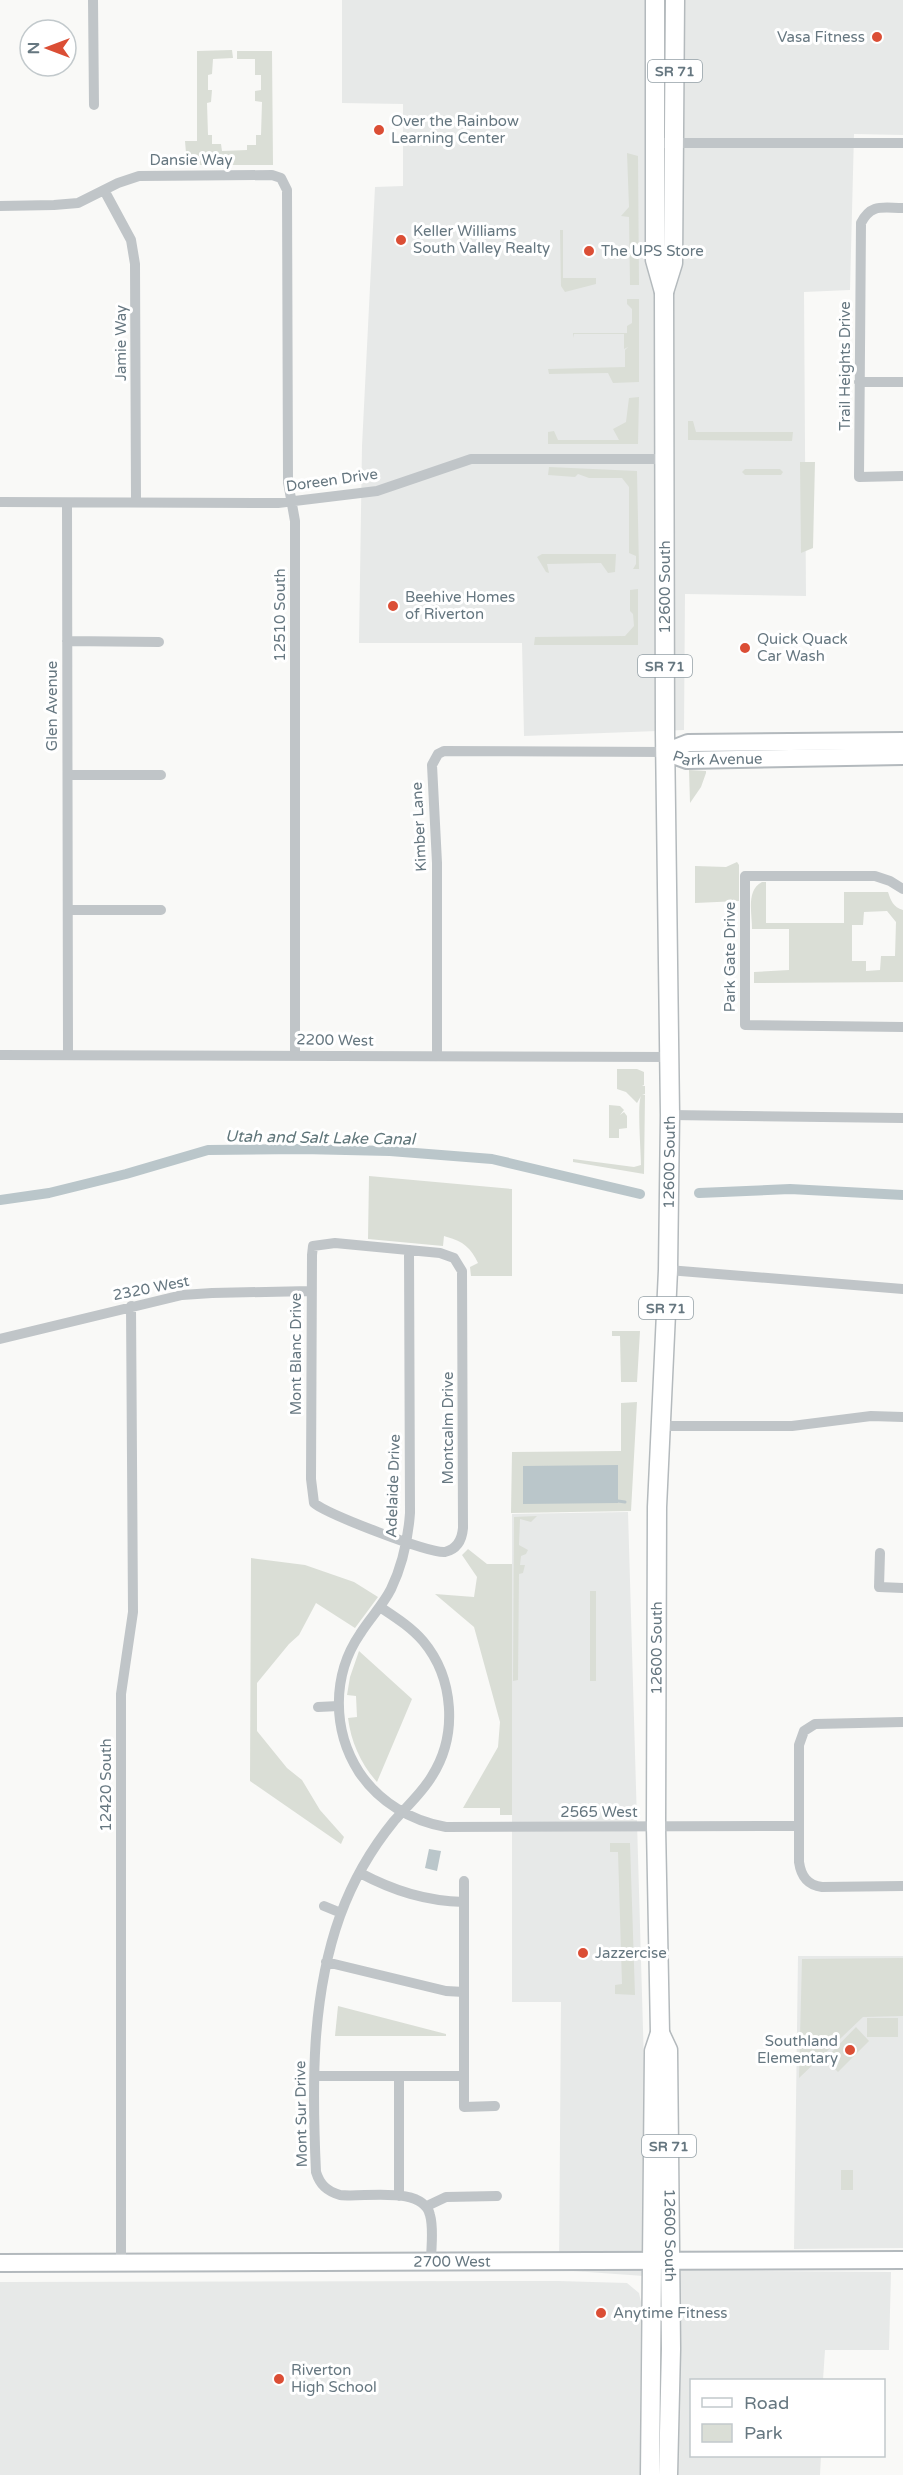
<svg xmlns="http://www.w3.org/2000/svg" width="903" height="2475" font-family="'Varela Round',sans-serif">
  <rect width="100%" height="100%" fill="#f9f9f7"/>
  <path fill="#e7e9e8" d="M 342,0 L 903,0 L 903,135 L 854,134 L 850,290 L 804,292 L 806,596 L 685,594 L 684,730 L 524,736 L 522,643 L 359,643 L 362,446 L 375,187 L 403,186 L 403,104 L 342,103 Z
    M 628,1512 L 650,2270 L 891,2272 L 889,2350 L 825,2350 L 823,2380 L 692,2380 L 692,2456 L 821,2456 L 820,2475 L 646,2475 L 644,2276 L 559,2270 L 561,2002 L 512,2002 L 512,1514 Z
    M 798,1956 L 903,1956 L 903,2248 L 794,2249 Z
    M 558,2281 L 627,2283 L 639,2293 L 641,2302 L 640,2475 L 0,2475 L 0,2282 Z"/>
  <path fill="#daded6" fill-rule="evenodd" d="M 232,50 L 233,58 L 213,59 L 212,74 L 208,75 L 208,90 L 212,90 L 211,102 L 207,103 L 208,135 L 212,135 L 212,144 L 221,144 L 222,151 L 247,150 L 247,145 L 256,145 L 256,135 L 261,135 L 262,102 L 255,101 L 255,91 L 261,90 L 261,75 L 255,75 L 255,59 L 237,59 L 237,51 L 272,51 L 273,165 L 187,165 L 185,141 L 197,141 L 197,51 Z
    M 627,153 L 638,156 L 639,285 L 630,285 L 629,217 L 621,216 L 629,207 Z
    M 560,230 L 563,230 L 563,278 L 596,278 L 596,284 L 565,292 L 561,286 Z
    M 627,299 L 639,299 L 639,382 L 613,383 L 608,373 L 549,374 L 548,369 L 625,367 L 625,350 L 628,347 L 624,349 L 624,334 L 574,334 L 573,338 L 573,333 L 627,333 L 627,326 L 632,323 L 632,309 L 627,304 Z
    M 639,397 L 638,444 L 548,444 L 548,432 L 554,431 L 558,440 L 619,440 L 613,429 L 626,422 L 629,398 Z
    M 688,421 L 693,421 L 696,432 L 793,432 L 792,441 L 688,440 Z
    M 800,462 L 815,462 L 813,548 L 801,553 Z
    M 549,467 L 637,471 L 639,569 L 633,569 L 636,564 L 636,556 L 629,553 L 629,487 L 622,478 L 589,478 L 578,474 L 575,477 L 548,475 Z
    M 745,469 L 780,469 L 783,472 L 781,475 L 745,475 L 742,472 Z
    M 542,554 L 616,554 L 615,572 L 608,573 L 601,563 L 547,564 L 549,573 L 546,572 L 537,557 Z
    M 638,589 L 638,645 L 534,645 L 535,637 L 625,636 L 634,626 L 633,614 L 630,611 L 630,590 Z
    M 689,770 L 706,771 L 706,773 L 701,787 L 690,803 Z
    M 737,862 L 739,865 L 739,901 L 695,903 L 695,866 L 726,867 Z
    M 762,882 L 766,882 L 766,923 L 844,923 L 844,892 L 888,892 C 891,901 893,907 903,910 L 903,982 L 754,983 L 754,972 L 789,970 L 789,929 L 752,929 C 752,913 746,890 762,882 ZM 887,911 L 896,922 L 895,956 L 881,956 L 880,970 L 866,971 L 866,961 L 852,961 L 852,925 L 863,925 L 864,912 Z
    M 617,1069 L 637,1069 L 644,1072 L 644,1085 L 642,1086 L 645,1086 L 645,1094 L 642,1095 L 645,1095 L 644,1174 L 573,1162 L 573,1159 L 634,1167 L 641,1165 C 641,1151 637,1105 641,1096 L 637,1103 L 626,1092 L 617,1089 Z
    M 609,1105 L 620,1106 L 624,1110 L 620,1115 L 624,1112 L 627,1116 L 627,1128 L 619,1129 L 619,1138 L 609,1138 Z
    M 369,1176 L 512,1189 L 512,1276 L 471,1276 L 470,1267 L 478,1263 C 471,1248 463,1241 447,1237 L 444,1236 L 443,1246 L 368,1239 Z
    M 612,1331 L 640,1331 L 637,1382 L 621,1382 L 620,1336 L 612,1336 Z
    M 637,1402 L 631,1511 L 511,1513 L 512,1452 L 621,1451 L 621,1403 Z
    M 537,1516 L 531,1522 L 520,1519 L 519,1545 L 528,1550 L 526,1554 L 521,1556 L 520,1565 L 525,1565 L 523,1573 L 519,1574 L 518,1680 L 513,1681 L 514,1517 Z
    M 468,1549 L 487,1564 L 512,1564 L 512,1815 L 500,1815 L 500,1808 L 463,1808 L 498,1747 L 500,1722 L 474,1627 L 435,1594 L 474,1597 L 477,1577 L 462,1555 Z
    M 251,1558 L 305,1565 L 354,1582 L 378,1597 L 355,1628 L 316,1603 L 299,1635 L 289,1644 L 257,1683 L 257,1731 L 287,1768 L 302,1780 L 320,1810 L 344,1837 L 341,1844 L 250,1781 Z
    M 590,1591 L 596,1591 L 596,1681 L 590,1681 Z
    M 359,1651 L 412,1699 L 377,1782 C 361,1764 351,1742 348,1718 L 357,1717 L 356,1696 L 347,1695 L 350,1677 Z
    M 610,1843 L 630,1843 L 635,1995 L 615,1994 L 615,1985 L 622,1984 L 618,1852 L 610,1852 Z
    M 903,1958 L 903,2016 L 863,2017 L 799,2078 L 802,1959 Z
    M 338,2006 L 446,2034 L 446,2036 L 335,2036 Z
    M 867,2018 L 898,2018 L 898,2037 L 867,2037 Z
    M 856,2027 L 869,2041 L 838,2072 L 825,2059 Z
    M 841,2170 L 853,2170 L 853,2190 L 841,2190 Z"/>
  <path fill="#bac6ca" d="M 618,1465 L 618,1503 L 523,1504 L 523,1466 Z
    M 429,1849 L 441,1851 L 437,1871 L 425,1868 Z"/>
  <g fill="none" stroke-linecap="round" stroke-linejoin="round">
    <path stroke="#bac6ca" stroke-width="3" d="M 618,1501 L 625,1502"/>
    <path stroke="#bac6ca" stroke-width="10" d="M 699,1193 L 790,1189 L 903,1195
      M 0,1200 L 49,1193 L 126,1174 L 208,1150 L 302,1149 L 390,1151 L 492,1159 L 640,1194"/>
    <defs>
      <g id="secondary">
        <path d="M 665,752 L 688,743 L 903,741"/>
        <path id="s1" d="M 665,752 L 687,760 L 903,756"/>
        <path id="s2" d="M 0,2263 L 903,2260"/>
      </g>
      <g id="primary">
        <path d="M 664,292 L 673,263 L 675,0"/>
        <path id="s3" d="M 660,2033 L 668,2050 L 671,2349 L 668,2475"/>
        <path id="s4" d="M 650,2475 L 654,2051 L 660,2033 L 656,1827 L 657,1507 L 668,1270 L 670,1115 L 665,734 L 664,292 L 655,260 L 655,0"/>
      </g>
    </defs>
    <use href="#secondary" stroke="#b3b9bd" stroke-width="20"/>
    <use href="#primary" stroke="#b4babd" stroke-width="21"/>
    <path stroke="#c0c5c8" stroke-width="10" d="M 93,0 L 94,105
      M 656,143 L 903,143
      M 104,190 L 131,240 L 135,264 L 136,503
      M 0,206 L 54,205 L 78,203 L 118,183 L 139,176 L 272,175 L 281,178 L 287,190 L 288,482 L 295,521 L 295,1055
      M 903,208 C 883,208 871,203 861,223 L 859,477 L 903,476
      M 859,382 L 903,382
      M 0,502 L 278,503 L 377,491 L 471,459 L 664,459
      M 67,503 L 68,1055
      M 67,641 L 159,642
      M 68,775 L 161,775
      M 903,889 L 890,881 L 875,876 L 745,876 L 745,1025 L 903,1027
      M 68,910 L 161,910
      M 0,1055 L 670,1057
      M 437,1056 L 437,863 L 432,765 L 438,754 L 444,751 L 665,752
      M 670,1115 L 903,1118
      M 335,1243 L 440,1253 L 454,1258 L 462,1271 L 463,1528 C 462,1540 457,1549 445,1552 C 430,1554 327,1514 314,1503 L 311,1479 L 312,1255 L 313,1246 Z
      M 409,1250 L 410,1513 C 408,1540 403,1564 391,1589 C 383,1605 370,1618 360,1634 C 332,1675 332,1730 359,1772 C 379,1802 411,1821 446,1827 L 799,1826
      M 668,1270 L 903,1289
      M 0,1339 L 182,1295 L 212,1293 L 311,1291
      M 661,1426 L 792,1426 L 871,1416 L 903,1417
      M 880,1553 L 879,1587 L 903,1588
      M 380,1607 C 395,1617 411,1627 423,1641 C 454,1678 458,1735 432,1776 C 422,1793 407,1806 394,1821 C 372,1848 352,1883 340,1916 C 311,1997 312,2086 316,2172 C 320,2185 327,2191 340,2195 C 364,2198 423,2185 430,2215 C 434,2229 431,2247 431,2262
      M 318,1707 L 339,1706
      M 903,1722 L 815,1724 L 804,1731 L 799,1745 L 799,1862 C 801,1876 807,1885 822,1887 L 903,1886
      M 360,1873 C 394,1891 426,1901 464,1902
      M 464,1881 L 464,2107 L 495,2106
      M 324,1906 L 341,1913
      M 326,1962 L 446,1991 L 464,1992
      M 315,2076 L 464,2076
      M 399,2196 L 399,2076
      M 427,2206 L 446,2197 L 497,2196
      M 121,2264 L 121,1694 L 133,1612 L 131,1306"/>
    <use href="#secondary" stroke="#fff" stroke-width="16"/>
    <use href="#primary" stroke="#fff" stroke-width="18"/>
  </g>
  <g fill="#db4e35" stroke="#fff" stroke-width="2">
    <circle cx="877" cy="37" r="6"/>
    <circle cx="379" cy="130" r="6"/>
    <circle cx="401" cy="240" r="6"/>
    <circle cx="589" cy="251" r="6"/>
    <circle cx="393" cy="606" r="6"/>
    <circle cx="745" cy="648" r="6"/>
    <circle cx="583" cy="1953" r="6"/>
    <circle cx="850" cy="2050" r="6"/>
    <circle cx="601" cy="2313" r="6"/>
    <circle cx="279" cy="2379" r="6"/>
  </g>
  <g text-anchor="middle" stroke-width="6" stroke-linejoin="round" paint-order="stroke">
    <g fill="#fff" stroke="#94a0a6" stroke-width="1.5">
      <rect x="648" y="60" width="54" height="22" rx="4.5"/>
      <rect x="638" y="655" width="54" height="22" rx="4.5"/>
      <rect x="639" y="1297" width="54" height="22" rx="4.5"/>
      <rect x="642" y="2135" width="54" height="22" rx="4.5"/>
    </g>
    <g font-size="14" font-weight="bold" fill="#667780">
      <text x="675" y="76">SR 71</text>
      <text x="665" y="671">SR 71</text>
      <text x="666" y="1313">SR 71</text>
      <text x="669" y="2151">SR 71</text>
    </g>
    <g font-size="15" fill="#667780" stroke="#fff" text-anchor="start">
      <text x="865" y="42" text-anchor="end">Vasa Fitness</text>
      <text x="391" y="126">Over the Rainbow<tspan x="391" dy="17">Learning Center</tspan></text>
      <text x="413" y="236">Keller Williams<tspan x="413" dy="17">South Valley Realty</tspan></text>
      <text x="601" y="256">The UPS Store</text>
      <text x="405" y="602">Beehive Homes<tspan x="405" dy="17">of Riverton</tspan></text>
      <text x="757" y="644">Quick Quack<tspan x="757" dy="17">Car Wash</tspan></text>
      <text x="595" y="1958">Jazzercise</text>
      <text x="838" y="2046" text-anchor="end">Southland<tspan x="838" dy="17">Elementary</tspan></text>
      <text x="613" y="2318">Anytime Fitness</text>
      <text x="291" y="2375">Riverton<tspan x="291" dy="17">High School</tspan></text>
    </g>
    <g font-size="15" fill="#667780" stroke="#fff">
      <text x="191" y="165">Dansie Way</text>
      <text transform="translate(121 343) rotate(-90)" y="5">Jamie Way</text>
      <text transform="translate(845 366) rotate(-90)" y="5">Trail Heights Drive</text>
      <text transform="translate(332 480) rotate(-8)" y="5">Doreen Drive</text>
      <text transform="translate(665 587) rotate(-90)" y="5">12600 South</text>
      <text transform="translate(280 615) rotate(-90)" y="5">12510 South</text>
      <text transform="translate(52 706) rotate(-90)" y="5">Glen Avenue</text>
      <text dy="5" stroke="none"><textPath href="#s1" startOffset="54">Park Avenue</textPath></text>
      <text transform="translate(419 827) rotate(-93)" y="5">Kimber Lane</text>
      <text transform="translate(730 957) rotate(-90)" y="5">Park Gate Drive</text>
      <text transform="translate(335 1040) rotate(1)" y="5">2200 West</text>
      <text dy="5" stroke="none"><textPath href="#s4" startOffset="1314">12600 South</textPath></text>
      <text transform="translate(151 1288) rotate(-11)" y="5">2320 West</text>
      <text transform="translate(296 1354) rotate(-90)" y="5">Mont Blanc Drive</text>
      <text transform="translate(448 1428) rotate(-90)" y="5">Montcalm Drive</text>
      <text transform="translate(393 1486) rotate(-88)" y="5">Adelaide Drive</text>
      <text dy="5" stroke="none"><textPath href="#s4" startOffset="828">12600 South</textPath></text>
      <text transform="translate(106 1785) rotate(-90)" y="5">12420 South</text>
      <text x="599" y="1817">2565 West</text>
      <text transform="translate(301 2114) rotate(-91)" y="5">Mont Sur Drive</text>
      <text dy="5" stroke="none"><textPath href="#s3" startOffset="204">12600 South</textPath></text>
      <text dy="5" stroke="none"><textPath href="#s2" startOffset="452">2700 West</textPath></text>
    </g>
    <g font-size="16" font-style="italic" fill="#60767a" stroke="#fff">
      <text transform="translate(320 1137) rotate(1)" y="6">Utah and Salt Lake Canal</text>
    </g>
  </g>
  <rect x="690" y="2379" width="195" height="78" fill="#ffffff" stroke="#c2c9cc" stroke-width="1.5"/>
  <rect x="702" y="2398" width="30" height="9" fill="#ffffff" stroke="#c2c9cc" stroke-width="1.5"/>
  <text x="744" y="2409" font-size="18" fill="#667780">Road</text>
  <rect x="702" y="2424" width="30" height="18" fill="#daded6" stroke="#c2c9cc" stroke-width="1.5"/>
  <text x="744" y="2439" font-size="18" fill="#667780">Park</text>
  <g transform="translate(48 48) rotate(270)"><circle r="28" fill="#ffffff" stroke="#c2c9cc" stroke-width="1.5"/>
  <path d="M0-4.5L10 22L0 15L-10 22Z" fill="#db4e35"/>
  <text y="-9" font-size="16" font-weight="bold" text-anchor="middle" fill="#667780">N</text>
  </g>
</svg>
